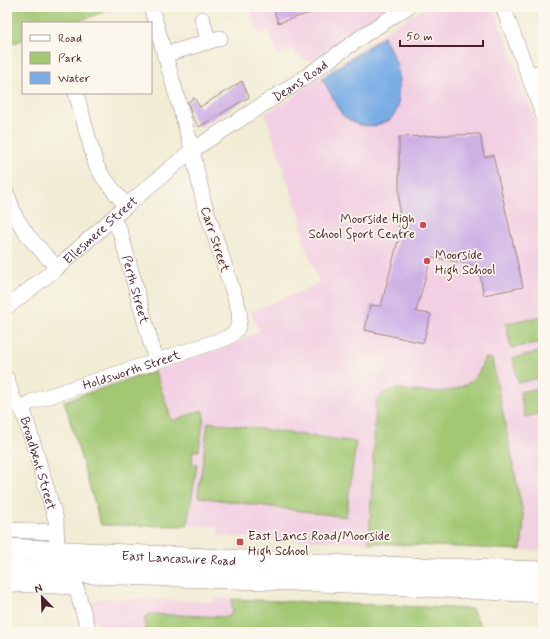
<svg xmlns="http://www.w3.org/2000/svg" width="550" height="639" font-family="Mynerve,sans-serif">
  <rect width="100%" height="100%" fill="#fbf7ec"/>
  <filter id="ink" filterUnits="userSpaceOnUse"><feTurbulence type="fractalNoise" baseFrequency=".025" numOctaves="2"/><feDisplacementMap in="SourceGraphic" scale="8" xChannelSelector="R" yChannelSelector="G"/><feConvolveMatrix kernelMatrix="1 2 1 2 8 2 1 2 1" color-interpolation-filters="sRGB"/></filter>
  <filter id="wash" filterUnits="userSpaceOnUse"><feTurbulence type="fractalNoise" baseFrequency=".012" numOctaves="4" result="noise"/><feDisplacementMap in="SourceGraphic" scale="16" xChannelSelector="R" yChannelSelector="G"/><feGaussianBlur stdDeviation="0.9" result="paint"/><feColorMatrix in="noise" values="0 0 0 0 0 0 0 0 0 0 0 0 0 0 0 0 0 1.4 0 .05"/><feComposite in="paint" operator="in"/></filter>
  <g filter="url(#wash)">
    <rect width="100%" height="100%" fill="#f1ecd4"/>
    <path fill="#f2cfe2" d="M 250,7 L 390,7 L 310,62 L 300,58 L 294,49 L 277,55 L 269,31 L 258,35 Z
      M 429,7 L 494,7 L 543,143 L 543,551 L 218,536 L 218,526 L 101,525 L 64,401 L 230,346 L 259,331 L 250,312 L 320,283 L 302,239 L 303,239 L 300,217 L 265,114 L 290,99 L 388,30 L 412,15 Z
      M 100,598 L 213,602 L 216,598 L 472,609 L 484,632 L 98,632 L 91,606 L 93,602 Z"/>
    <path fill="#a2c873" stroke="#76744f" d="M 7,7 L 118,7 L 72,23 L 23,23 L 23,40 L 7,45 Z
      M 543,316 L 543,342 L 511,348 L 506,323 Z
      M 543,351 L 543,377 L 518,383 L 513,358 Z
      M 485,358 L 492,359 L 524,519 L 521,550 L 369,543 L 376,401 C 381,394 390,390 398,389 C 404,389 410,391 416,391 C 434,393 462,393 475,377 C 480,372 482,364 485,358 Z
      M 155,371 L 172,421 L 202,410 L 204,416 L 199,451 L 193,451 L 192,464 L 197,465 L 187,526 L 101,525 L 64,401 Z
      M 543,387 L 543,413 L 525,417 L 520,392 Z
      M 208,422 L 356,442 L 346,517 L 198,497 Z
      M 232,599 L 472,609 L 484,632 L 145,632 L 145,617 L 149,614 L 228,617 L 232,612 Z"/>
    <path fill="#7aade6" stroke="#626688" d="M 384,36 L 396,63 L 399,76 L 398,109 L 390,120 L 374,126 L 359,125 L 343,116 L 322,78 Z"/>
    <g id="blocks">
      <path fill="#ceb0e5" d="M 273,7 L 323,7 L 323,9 L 278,23 Z
        M 242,81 L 249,97 L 199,127 L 192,116 L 188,102 L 194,98 L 200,107 Z
        M 480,134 L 484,157 L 493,155 L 523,287 L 484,295 L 478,266 L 431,257 L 416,312 L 431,314 L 423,343 L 365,330 L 370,305 L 381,306 L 399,237 L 399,137 Z"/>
    </g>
  </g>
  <g filter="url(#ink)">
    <use href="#blocks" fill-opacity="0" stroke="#9e8680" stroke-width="1"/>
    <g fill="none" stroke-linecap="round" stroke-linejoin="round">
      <defs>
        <g id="minor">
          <path d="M 503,7 L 543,114"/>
          <path d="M 202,19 L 209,41"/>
          <path d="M 164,55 L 220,38"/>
          <path d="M 529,76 L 543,71"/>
          <path d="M 76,93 L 96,165 L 103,177 L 126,206"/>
          <path d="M 7,194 L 15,216 L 28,236 L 57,268"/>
          <path id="s1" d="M 112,219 L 120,231 L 156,361"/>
          <path id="s2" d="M 7,307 L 57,268 L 126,206 L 191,151 L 307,76 L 367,33 L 407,7"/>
          <path id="s3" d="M 7,379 L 13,399 L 24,413 L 56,520 L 57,551"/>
          <path id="s4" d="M 20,408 L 31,402 L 224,339 C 238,333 241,325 239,310 L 204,203 L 191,145 L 152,10"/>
          <path d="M 7,530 L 56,532"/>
          <path d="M 73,577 L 89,632"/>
          <path d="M 7,584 L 76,587"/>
        </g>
        <g id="highway">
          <path id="s5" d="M 7,549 L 347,566 L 543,572"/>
          <path d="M 7,570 L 346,582 L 543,592"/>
        </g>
      </defs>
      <use href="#minor" stroke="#9e8680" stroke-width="16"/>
      <use href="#highway" stroke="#9e8680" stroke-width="22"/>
      <use href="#minor" stroke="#fff" stroke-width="15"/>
      <use href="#highway" stroke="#fff" stroke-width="21"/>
    </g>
  </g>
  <g fill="#d1495b" stroke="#fbf7ec" stroke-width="1.5">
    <circle cx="423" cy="225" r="4"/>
    <circle cx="427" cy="261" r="4"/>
    <rect x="236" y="538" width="8" height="8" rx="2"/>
  </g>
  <g text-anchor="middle" stroke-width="3.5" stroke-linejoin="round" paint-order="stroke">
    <g font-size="13" fill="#4a1f2b" stroke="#fbf7ec">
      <text dy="5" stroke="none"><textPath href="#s2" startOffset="371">Deans Road</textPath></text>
      <text dy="5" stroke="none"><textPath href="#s2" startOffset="121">Ellesmere Street</textPath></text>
      <text transform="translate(216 239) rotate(72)" y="5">Carr Street</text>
      <text dy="5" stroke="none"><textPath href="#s1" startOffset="75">Perth Street</textPath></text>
      <text dy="5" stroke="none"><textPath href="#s4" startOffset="118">Holdsworth Street</textPath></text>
      <text dy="5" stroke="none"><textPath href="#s3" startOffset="91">Broadbent Street</textPath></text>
      <text dy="5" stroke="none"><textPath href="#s5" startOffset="172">East Lancashire Road</textPath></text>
    </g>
    <g font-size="13" fill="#4a1f2b" stroke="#fbf7ec" text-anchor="start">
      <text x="415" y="223" text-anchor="end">Moorside High<tspan x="415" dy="15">School Sport Centre</tspan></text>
      <text x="435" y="259">Moorside<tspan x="435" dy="15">High School</tspan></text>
      <text x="248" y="540">East Lancs Road/Moorside<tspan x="248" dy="15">High School</tspan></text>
    </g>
  </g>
  <rect width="550" height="639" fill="none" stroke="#fbf7ec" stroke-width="24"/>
  <rect x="22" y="22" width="130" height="72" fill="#fbf7ec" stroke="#b4a19f"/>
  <rect x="30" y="35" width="20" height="6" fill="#ffffff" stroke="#b4a19f"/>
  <text x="58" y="42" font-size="12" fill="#4a1f2b">Road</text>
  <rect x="30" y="52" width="20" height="12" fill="#a2c873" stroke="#b4a19f"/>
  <text x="58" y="62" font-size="12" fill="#4a1f2b">Park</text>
  <rect x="30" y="72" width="20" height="12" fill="#7aade6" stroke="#b4a19f"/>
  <text x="58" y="82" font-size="12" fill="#4a1f2b">Water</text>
  <g transform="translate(42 597) rotate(337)" stroke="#fbf7ec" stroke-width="3" paint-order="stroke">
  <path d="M0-3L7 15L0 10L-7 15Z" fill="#4a1f2b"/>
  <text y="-6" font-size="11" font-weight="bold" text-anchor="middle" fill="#4a1f2b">N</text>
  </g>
  <path d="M400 40v6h83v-6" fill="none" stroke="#4a1f2b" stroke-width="2"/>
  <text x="406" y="40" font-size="12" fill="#4a1f2b" stroke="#fbf7ec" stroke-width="3" paint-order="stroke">50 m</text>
</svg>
